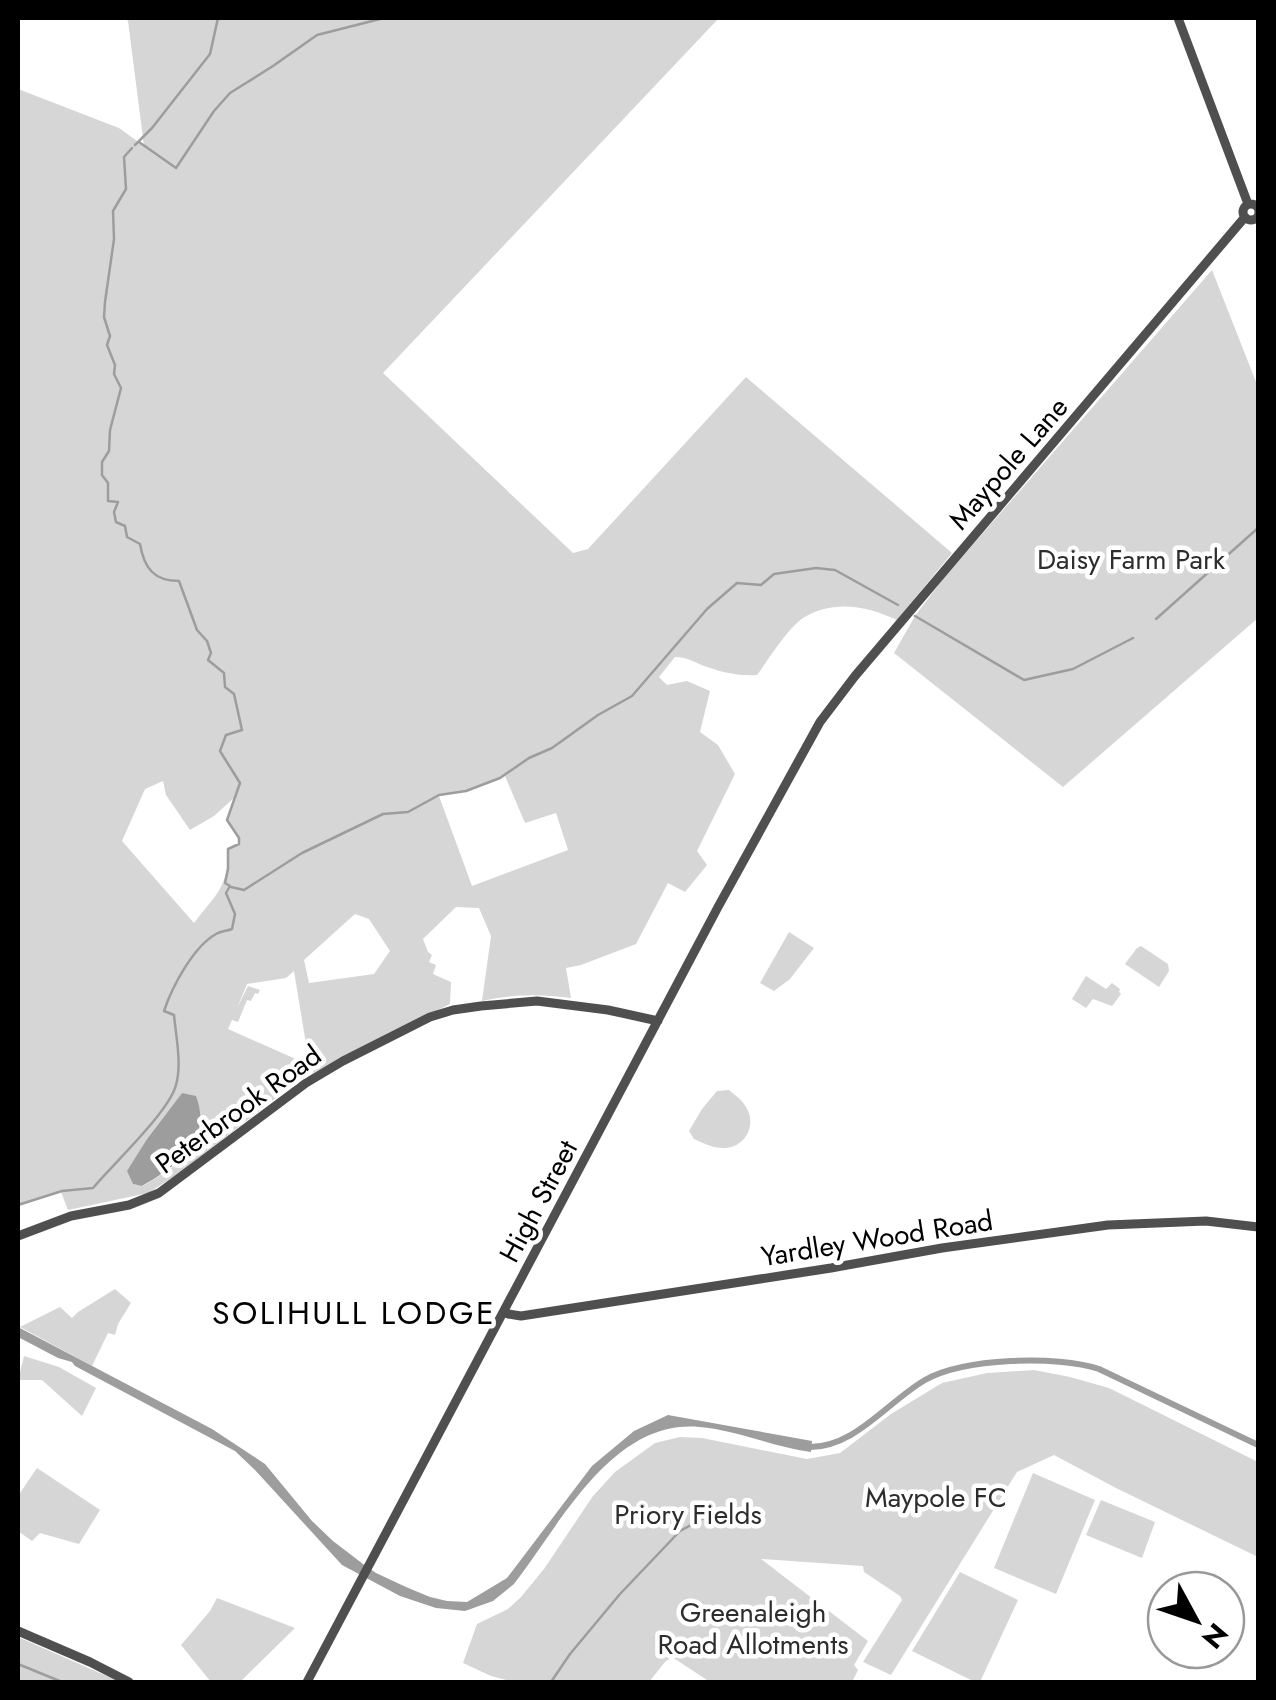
<svg xmlns="http://www.w3.org/2000/svg" width="1276" height="1700" font-family="Jost,sans-serif">
  <rect width="100%" height="100%" fill="#fff"/>
  <path fill="#d6d6d6" fill-rule="evenodd" d="M 124,18 L 719,18 L 383,373 L 573,553 L 588,549 L 746,377 L 952,553 L 897,620 C 868,606 833,599 803,618 C 787,629 769,659 757,675 C 739,676 724,673 707,667 C 695,663 688,657 675,657 L 659,677 L 667,685 L 687,681 L 710,691 L 700,732 L 718,745 L 735,774 L 697,851 L 707,865 L 685,892 L 668,883 L 636,944 L 581,965 L 566,968 L 571,998 C 539,994 513,994 482,1001 L 491,936 L 479,908 L 456,907 L 423,939 L 428,952 L 432,955 L 429,962 L 436,965 L 433,974 L 451,982 L 450,1004 L 311,1074 L 294,971 L 286,978 L 247,984 L 237,1008 L 248,986 L 260,990 L 258,994 L 255,993 L 251,1001 L 247,1000 L 238,1022 L 232,1020 L 228,1029 L 298,1060 L 294,1084 L 175,1176 L 148,1193 L 68,1210 L 61,1192 L 18,1205 L 18,89 L 119,128 L 144,146 L 128,21 ZM 505,776 L 525,823 L 556,813 L 568,850 L 472,886 L 439,796 L 466,791 ZM 163,781 L 166,795 L 190,830 L 214,816 L 235,797 L 227,820 L 239,838 L 239,844 L 228,849 C 228,888 217,893 194,923 L 122,841 L 145,789 ZM 355,914 L 369,919 L 390,951 L 374,974 L 309,983 L 304,960 ZM 182,1093 L 199,1106 C 199,1111 200,1116 200,1122 C 200,1154 166,1172 143,1186 L 133,1184 L 128,1171 L 147,1139 Z
    M 1212,270 L 1258,387 L 1258,618 L 1063,787 L 894,653 L 915,616 L 943,579 Z
    M 789,932 L 814,948 L 790,979 L 774,991 L 760,983 Z
    M 1141,946 L 1168,964 L 1169,971 L 1159,987 L 1125,964 L 1137,948 Z
    M 1086,976 L 1106,989 L 1112,983 L 1120,989 L 1119,992 L 1121,994 L 1112,1006 L 1093,999 L 1086,1008 L 1072,999 Z
    M 729,1090 C 735,1095 742,1100 746,1107 C 757,1124 746,1147 725,1148 C 715,1149 703,1143 694,1139 L 689,1131 L 702,1109 L 717,1091 Z
    M 115,1289 L 131,1303 L 118,1324 L 115,1335 L 108,1333 L 92,1366 L 20,1327 L 60,1307 L 72,1318 L 78,1312 Z
    M 24,1356 L 59,1367 L 96,1388 L 82,1416 L 42,1380 L 18,1380 Z
    M 1034,1370 L 1070,1377 L 1109,1388 L 1258,1462 L 1258,1557 L 1116,1488 L 1054,1455 L 1017,1472 L 891,1675 L 863,1662 L 902,1600 L 900,1596 L 864,1572 L 863,1566 L 761,1559 L 868,1641 L 854,1665 L 858,1670 L 852,1682 L 710,1682 L 672,1657 L 665,1662 L 649,1682 L 514,1682 L 491,1676 L 463,1663 L 477,1624 L 508,1609 L 521,1597 L 544,1569 L 593,1496 L 615,1472 L 655,1443 L 680,1437 L 702,1438 L 807,1459 L 840,1453 L 891,1414 L 942,1383 L 987,1373 Z
    M 37,1468 L 100,1510 L 79,1544 L 40,1533 L 32,1541 L 18,1531 L 18,1496 Z
    M 1033,1473 L 1095,1500 L 1056,1594 L 994,1568 Z
    M 1101,1500 L 1155,1522 L 1142,1558 L 1086,1535 Z
    M 960,1572 L 1018,1600 L 980,1682 L 975,1682 L 912,1651 Z
    M 217,1598 L 295,1628 L 240,1682 L 211,1682 L 181,1645 L 210,1611 Z
    M 18,1637 L 118,1681 L 117,1682 L 18,1682 Z"/>
  <path fill="#9d9d9d" d="M 182,1093 L 196,1096 C 213,1141 177,1166 142,1186 L 133,1184 L 127,1171 L 147,1139 Z
    M 18,1327 L 212,1429 L 265,1464 L 312,1521 L 333,1541 L 363,1564 L 376,1573 L 406,1587 L 430,1597 L 447,1601 L 467,1602 L 507,1578 L 592,1466 L 634,1431 L 668,1415 L 812,1441 L 811,1452 C 773,1447 737,1430 699,1427 C 612,1419 560,1525 514,1584 L 493,1601 L 465,1611 L 436,1608 L 400,1596 L 342,1565 L 255,1470 L 235,1451 L 75,1366 L 72,1362 L 58,1358 L 18,1337 Z"/>
  <g fill="none" stroke-linecap="round" stroke-linejoin="round">
    <path stroke="#9d9d9d" stroke-width="2.5" d="M 139,142 L 176,168 L 214,111 L 230,93 L 273,66 L 317,35 L 384,18
      M 135,145 L 152,128 L 210,54 L 218,18
      M 915,616 L 1024,680 L 1073,669 L 1133,638
      M 1156,619 L 1258,528
      M 231,887 L 244,890 L 302,853 L 383,814 L 408,812 L 439,795 L 466,791 L 500,778 L 529,758 L 552,748 L 598,715 L 632,696 L 707,609 L 737,583 L 761,585 L 774,574 L 816,568 L 835,570 L 898,605
      M 18,1205 L 62,1191 L 93,1188 C 113,1164 169,1112 176,1085 C 182,1064 176,1037 174,1015 L 164,1011 C 172,987 193,947 216,934 C 221,931 227,931 232,929 L 235,914 L 226,893 L 230,886 L 225,883 L 228,869 L 228,849 L 239,844 L 239,838 L 227,820 L 240,783 L 220,751 L 226,735 L 242,730 L 234,694 L 225,687 L 224,673 L 208,660 L 211,653 L 207,641 L 197,630 L 179,581 C 154,581 144,568 140,544 L 127,537 L 125,526 L 116,522 L 114,512 L 118,502 L 108,501 L 108,483 L 102,475 L 102,462 L 109,451 L 110,430 L 121,388 L 114,374 L 115,365 L 107,345 L 110,336 L 104,317 L 105,302 L 114,239 L 113,211 L 126,189 L 124,157 L 132,148
      M 18,1664 L 62,1682
      M 551,1682 L 570,1654 L 620,1594 L 680,1531 L 713,1513 L 727,1509"/>
    <path stroke="#9d9d9d" stroke-width="6" d="M 807,1447 C 854,1449 887,1402 925,1380 C 964,1358 1057,1355 1099,1369 L 1258,1445"/>
    <path stroke="#4f4f4f" stroke-width="9" d="M 1178,18 L 1248,204
      M1243 212a8 8 0 1 1 16 0a8 8 0 1 1-16 0Z
      M 18,1236 L 71,1216 L 129,1205 L 159,1193 L 306,1083 L 343,1061 L 430,1017 L 453,1010 L 481,1006 L 537,1001 L 608,1010 L 658,1021
      M 505,1311 L 508,1314 L 521,1316 L 831,1268 L 942,1248 L 1108,1225 L 1206,1221 L 1258,1227
      M 18,1631 L 90,1662 L 129,1682
      M 307,1682 L 718,907 L 820,722 L 855,676 L 1245,217"/>
  </g>
  <g text-anchor="middle" stroke-width="9" stroke-linejoin="round" paint-order="stroke">
    <g font-size="28" fill="#000" stroke="#fff">
      <text transform="translate(1008 463) rotate(-49)" y="10">Maypole Lane</text>
      <text transform="translate(238 1109) rotate(-36)" y="10">Peterbrook Road</text>
      <text transform="translate(538 1201) rotate(-62)" y="10">High Street</text>
      <text transform="translate(877 1238) rotate(-9)" y="10">Yardley Wood Road</text>
    </g>
    <g font-size="28" fill="#2d2d2d" stroke="#fff">
      <text x="1131" y="569">Daisy Farm Park</text>
      <text x="936" y="1507">Maypole FC</text>
      <text x="688" y="1524">Priory Fields</text>
      <text x="753" y="1622">Greenaleigh<tspan x="753" dy="32">Road Allotments</tspan></text>
    </g>
    <g font-size="32" letter-spacing="2.5" fill="#000" stroke="#fff">
      <text x="354" y="1324">SOLIHULL LODGE</text>
    </g>
  </g>
  <rect width="1276" height="1700" fill="none" stroke="#000000" stroke-width="40"/>
  <g transform="translate(1196 1620) rotate(130)"><circle r="48" fill="#ffffff" stroke="#999999" stroke-width="2.5"/>
  <path d="M0-8L18 38L0 25L-18 38Z" fill="#000000"/>
  <text y="-15" font-size="28" font-weight="bold" text-anchor="middle" fill="#000000">N</text>
  </g>
</svg>
